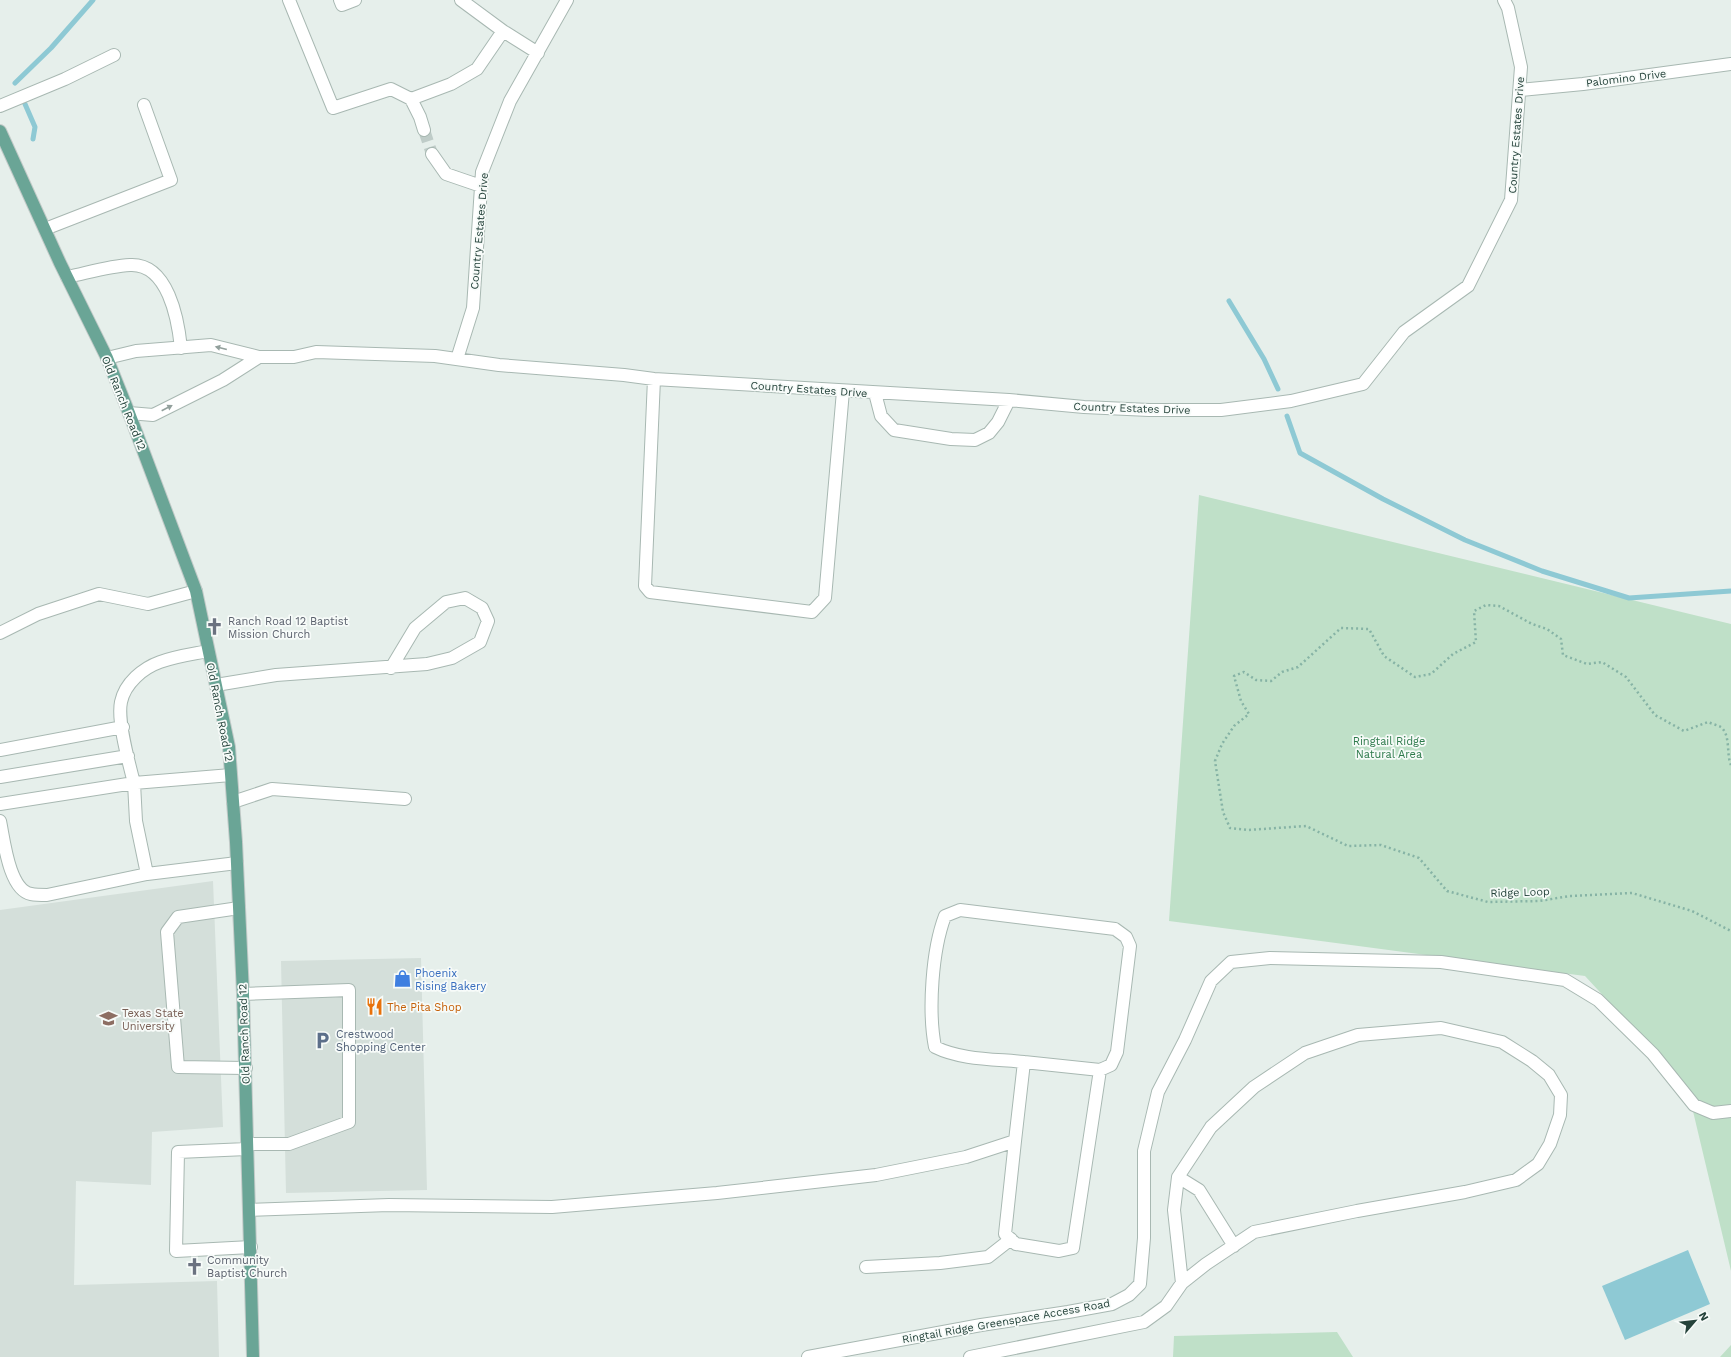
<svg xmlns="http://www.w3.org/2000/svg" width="1731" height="1357" font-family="'Work Sans',sans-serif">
  <rect width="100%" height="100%" fill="#e6efeb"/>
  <path fill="#d4dfda" d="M 213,881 L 223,1127 L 152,1132 L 151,1185 L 76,1181 L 74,1285 L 217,1281 L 219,1357 L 0,1357 L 0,910 Z
    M 421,958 L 427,1190 L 286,1193 L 281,961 Z"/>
  <path fill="#bfe0c8" d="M 1199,495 L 1731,624 L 1731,1271 L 1687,1086 L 1585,976 L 1169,921 Z
    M 1337,1332 L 1353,1357 L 1173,1357 L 1174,1336 Z
    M 1731,1345 L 1731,1357 L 1720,1357 Z"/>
  <path fill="#8ec9d4" d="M 1688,1250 L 1710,1304 L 1625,1340 L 1602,1286 Z"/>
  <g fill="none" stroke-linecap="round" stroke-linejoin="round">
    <path stroke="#8ec9d4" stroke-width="5" d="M 15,83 L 51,48 L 93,0
      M 25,104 L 35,127 L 33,139
      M 1229,301 L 1264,359 L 1278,389
      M 1287,416 L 1300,453 L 1383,499 L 1465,540 L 1542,571 L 1629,598 L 1731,591"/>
    <path stroke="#bfccc8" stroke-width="12" stroke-dasharray="12 6" stroke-linecap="butt" d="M 424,130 L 432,154"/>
    <defs>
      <path id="minor" d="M 289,0 L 333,108 L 391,89 L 411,99 L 420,117 L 424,130
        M 340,0 L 342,5 L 355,0
        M 461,0 L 503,31 L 538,53
        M 1520,90 L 1583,84 L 1731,64
        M 411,99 L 451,84 L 477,69 L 503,31
        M 0,106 L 65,79 L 114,55
        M 432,154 L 446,174 L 481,186
        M 45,229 L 171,180 L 144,105
        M 67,277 C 87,273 109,266 130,265 C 168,263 178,319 181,348
        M 107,358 L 136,351 L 211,345 L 259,357 L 294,357 L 316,352 L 435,356 L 499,365 L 624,375 L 654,379 L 1009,400 L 1084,407 L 1149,410 L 1221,410 L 1291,401 L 1363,384 L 1404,332 L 1468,286 L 1511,200 L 1521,67 L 1508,8 L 1504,0
        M 457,359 L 473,308 L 482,172 L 510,101 L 567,0
        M 654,379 L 645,586 L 650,592 L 812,612 L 825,598 L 843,391
        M 875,393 L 881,416 L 894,430 L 951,439 L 975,440 L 989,433 L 998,422 L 1009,400
        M 129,413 L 153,415 L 223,380 L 259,357
        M 0,633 L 38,614 L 99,594 L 148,604 L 196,591
        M 208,651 C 193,654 176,656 160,662 C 143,668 125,683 121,702 C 117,721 129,763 134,783 L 231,775
        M 216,685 L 276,675 L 427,664 L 452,658 L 480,642 L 488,621 L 482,608 L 465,598 L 446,602 L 415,628 L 391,668
        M 0,750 L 123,727
        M 0,777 L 128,756
        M 233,802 L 272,789 L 405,799
        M 0,804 L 134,783 L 136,821 L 147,874 L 237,863
        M 0,821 C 4,840 9,890 31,894 C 36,895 42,895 47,895 L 147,874
        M 239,908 L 178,917 L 167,932 L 178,1067 L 246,1068
        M 243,994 L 349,990 L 349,1122 L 289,1144 L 247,1144
        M 1015,1141 L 1005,1234 L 1016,1244 L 1059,1251 L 1073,1248 L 1100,1070
        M 247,1149 L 178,1152 L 176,1251 L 251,1247
        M 1178,1177 L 1199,1190 L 1234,1246
        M 250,1210 L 389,1205 L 552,1207 L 717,1193 L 876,1175 L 966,1157 L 1015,1141 L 1024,1062 C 995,1059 961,1060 935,1047 C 928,1011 932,950 945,916 L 960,910 L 1115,929 L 1126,937 L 1130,946 L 1117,1052 L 1111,1065 L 1100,1070 L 1024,1062
        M 866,1267 L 940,1263 L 988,1257 L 1011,1239
        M 808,1357 L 981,1325 L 1068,1312 L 1112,1304 L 1129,1295 L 1140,1284 L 1144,1238 L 1144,1151 L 1158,1092 L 1185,1040 L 1211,981 L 1231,962 L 1270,958 L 1441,962 L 1565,980 L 1598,1000 L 1653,1054 L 1694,1105 L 1713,1113 L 1731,1111
        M 970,1357 L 1144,1322 L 1166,1306 L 1182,1283 L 1206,1264 L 1254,1232 L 1357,1211 L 1465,1192 L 1516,1180 L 1538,1164 L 1550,1144 L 1560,1115 L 1561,1095 L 1549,1075 L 1532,1061 L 1502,1042 L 1441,1028 L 1358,1035 L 1305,1053 L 1254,1087 L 1211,1127 L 1178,1177 L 1174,1210 L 1182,1283"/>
      <path id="major" d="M 0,131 L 60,263 L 107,358 L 129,413 L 196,591 L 229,747 L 236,842 L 243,994 L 253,1357"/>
    </defs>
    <use href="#minor" stroke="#a8b8b2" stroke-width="14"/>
    <use href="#major" stroke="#c2cac8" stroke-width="14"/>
    <path stroke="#86b3a5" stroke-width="2.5" stroke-dasharray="2 3" stroke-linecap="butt" d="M 1731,765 C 1726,754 1731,736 1721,727 C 1717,725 1712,724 1708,722 L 1684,731 L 1655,715 L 1626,677 L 1602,662 L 1587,664 L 1563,655 L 1561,639 L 1547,629 L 1532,624 L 1499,606 L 1486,605 L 1474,611 L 1476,642 L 1453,654 L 1431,674 L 1415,677 L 1384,656 L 1369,629 L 1341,628 L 1298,667 L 1282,672 L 1271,681 L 1256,680 L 1244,672 L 1234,676 L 1241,701 L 1249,714 L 1234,726 L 1222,744 L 1215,761 L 1223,812 L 1230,828 L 1248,830 L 1306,826 L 1348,846 L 1381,845 L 1419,858 L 1447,891 L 1488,902 L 1539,901 L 1570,896 L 1632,893 L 1692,911 L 1731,931"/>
    <use href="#minor" stroke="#fff" stroke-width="12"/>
    <use href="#major" stroke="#6aa596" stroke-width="12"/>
  </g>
  <defs><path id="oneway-solid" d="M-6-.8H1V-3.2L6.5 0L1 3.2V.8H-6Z"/></defs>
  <g fill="#92a09c">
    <use href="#oneway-solid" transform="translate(221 348) rotate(-166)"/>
    <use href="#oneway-solid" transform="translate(167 408) rotate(-27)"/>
  </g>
  <defs>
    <symbol id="church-bare" viewBox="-9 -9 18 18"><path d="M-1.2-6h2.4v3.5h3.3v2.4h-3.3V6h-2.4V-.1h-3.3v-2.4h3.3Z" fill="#6b7280" stroke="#f7fbf9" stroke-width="2.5" paint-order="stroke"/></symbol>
    <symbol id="shop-bare" viewBox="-9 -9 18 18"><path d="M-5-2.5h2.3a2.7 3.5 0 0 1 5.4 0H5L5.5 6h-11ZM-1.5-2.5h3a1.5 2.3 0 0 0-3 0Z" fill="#3f7fe0" stroke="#f7fbf9" stroke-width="2.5" paint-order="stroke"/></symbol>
    <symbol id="restaurant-bare" viewBox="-9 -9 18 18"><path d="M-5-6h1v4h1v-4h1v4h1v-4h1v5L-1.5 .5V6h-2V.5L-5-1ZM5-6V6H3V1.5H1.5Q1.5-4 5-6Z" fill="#e8710a" stroke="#f7fbf9" stroke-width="2.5" paint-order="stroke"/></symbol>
    <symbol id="university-bare" viewBox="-9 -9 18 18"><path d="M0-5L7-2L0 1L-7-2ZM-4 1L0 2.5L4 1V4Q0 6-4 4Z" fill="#8d6e63" stroke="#f7fbf9" stroke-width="2.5" paint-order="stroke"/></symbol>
    <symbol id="parking-bare" viewBox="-9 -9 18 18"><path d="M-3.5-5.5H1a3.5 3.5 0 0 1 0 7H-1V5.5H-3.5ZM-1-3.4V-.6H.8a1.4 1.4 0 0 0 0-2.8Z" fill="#5c6f8a" stroke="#f7fbf9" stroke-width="2.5" paint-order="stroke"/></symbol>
  </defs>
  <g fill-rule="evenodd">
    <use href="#church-bare" x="202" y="614" width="25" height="25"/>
    <use href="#shop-bare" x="390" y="966" width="25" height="25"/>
    <use href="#restaurant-bare" x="362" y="994" width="25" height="25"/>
    <use href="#university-bare" x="96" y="1006" width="25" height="25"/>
    <use href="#parking-bare" x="310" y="1028" width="25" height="25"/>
    <use href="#church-bare" x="182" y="1254" width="25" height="25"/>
  </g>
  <g text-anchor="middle" stroke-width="3.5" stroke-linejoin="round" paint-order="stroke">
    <g font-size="11" fill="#24423a" stroke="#f7fbf9">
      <text transform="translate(1626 78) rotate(-7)" y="4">Palomino Drive</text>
      <text transform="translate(1516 135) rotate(-86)" y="4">Country Estates Drive</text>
      <text transform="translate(479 231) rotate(-85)" y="4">Country Estates Drive</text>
      <text transform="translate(809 389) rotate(4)" y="4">Country Estates Drive</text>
      <text transform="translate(124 403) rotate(68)" y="4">Old Ranch Road 12</text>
      <text transform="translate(1132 408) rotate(2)" y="4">Country Estates Drive</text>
      <text transform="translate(220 712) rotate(79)" y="4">Old Ranch Road 12</text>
      <text transform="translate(1520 892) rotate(-2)" y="4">Ridge Loop</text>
      <text transform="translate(244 1034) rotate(-92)" y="4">Old Ranch Road 12</text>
      <text transform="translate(1006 1321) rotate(-10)" y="4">Ringtail Ridge Greenspace Access Road</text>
    </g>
    <g font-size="11" fill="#5b616d" stroke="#f7fbf9" text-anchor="start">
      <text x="228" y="625">Ranch Road 12 Baptist<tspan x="228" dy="13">Mission Church</tspan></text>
      <text x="207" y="1264">Community<tspan x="207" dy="13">Baptist Church</tspan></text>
    </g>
    <g font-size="11" fill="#2d7a4b" stroke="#f7fbf9">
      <text x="1389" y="745">Ringtail Ridge<tspan x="1389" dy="13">Natural Area</tspan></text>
    </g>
    <g font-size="11" fill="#366cbe" stroke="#f7fbf9" text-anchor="start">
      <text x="415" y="977">Phoenix<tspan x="415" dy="13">Rising Bakery</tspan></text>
    </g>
    <g font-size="11" fill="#c56008" stroke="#f7fbf9" text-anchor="start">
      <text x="387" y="1011">The Pita Shop</text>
    </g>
    <g font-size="11" fill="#785e54" stroke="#f7fbf9" text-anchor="start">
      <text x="122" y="1017">Texas State<tspan x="122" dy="13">University</tspan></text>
    </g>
    <g font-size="11" fill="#4e5e75" stroke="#f7fbf9" text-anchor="start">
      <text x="336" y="1038">Crestwood<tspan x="336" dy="13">Shopping Center</tspan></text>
    </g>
  </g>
  <g transform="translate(1695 1321) rotate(62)" stroke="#f7fbf9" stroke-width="3" paint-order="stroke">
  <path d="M0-3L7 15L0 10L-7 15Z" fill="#24423a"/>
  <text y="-6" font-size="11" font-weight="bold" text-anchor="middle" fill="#24423a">N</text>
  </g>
</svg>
